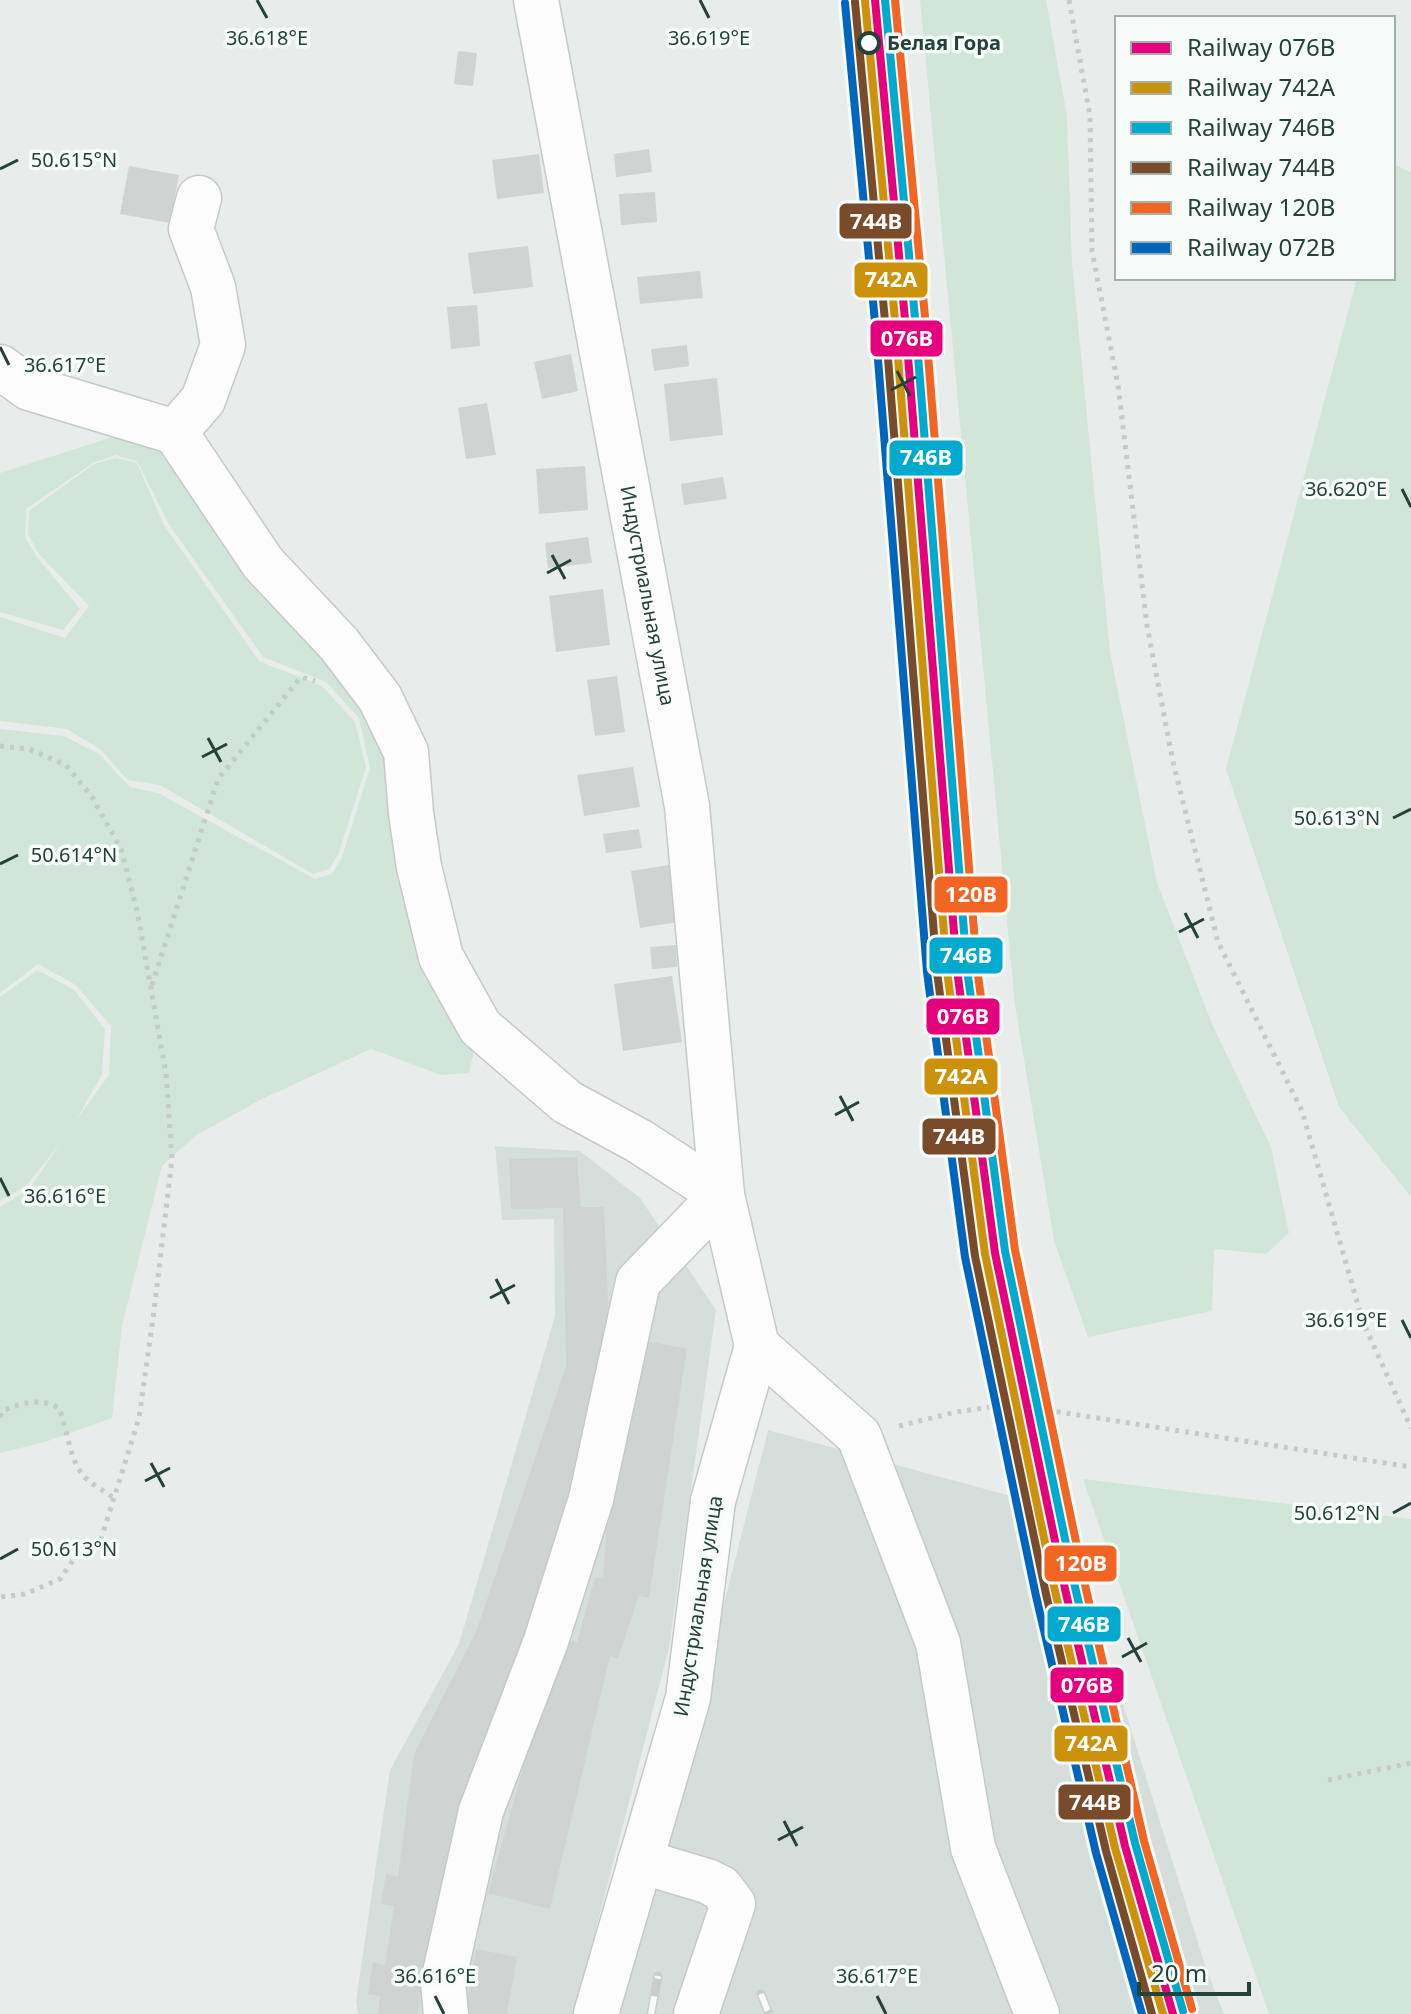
<svg xmlns="http://www.w3.org/2000/svg" width="1411" height="2014" font-family="'Noto Sans',sans-serif">
  <rect width="100%" height="100%" fill="#e8edeb"/>
  <path fill="#d6dedb" d="M 495,1146 L 580,1151 L 640,1198 L 716,1310 L 669,1648 L 574,2014 L 358,2014 L 356,2001 L 390,1770 L 459,1644 L 555,1316 L 554,1219 L 502,1220 Z
    M 768,1430 L 1062,1510 L 1206,1968 L 1224,2014 L 620,2014 Z"/>
  <path fill="#d1e6d8" d="M 920,0 L 1046,0 L 1067,116 L 1072,263 L 1110,652 L 1157,883 L 1213,1026 L 1271,1147 L 1289,1233 L 1266,1254 L 1214,1249 L 1212,1311 L 1088,1337 L 1054,1241 L 1015,1005 Z
    M 1393,164 L 1411,172 L 1411,1197 L 1339,1107 L 1226,769 L 1357,278 L 1393,278 Z
    M 125,433 L 175,442 L 377,701 L 477,1038 L 469,1073 L 441,1075 L 371,1049 L 262,1099 L 195,1136 L 162,1166 L 122,1326 L 112,1418 L 45,1442 L 0,1453 L 0,1207 L 30,1188 L 60,1144 L 26,1186 L 0,1201 L 0,997 L 38,970 L 74,990 L 105,1029 L 102,1074 L 77,1119 L 109,1075 L 111,1026 L 76,985 L 38,964 L 0,993 L 0,729 L 64,736 L 99,754 L 130,787 L 158,793 L 315,879 L 332,874 L 342,857 L 370,768 L 359,718 L 326,682 L 263,657 L 168,523 L 137,461 L 115,455 L 93,463 L 26,509 L 25,537 L 37,557 L 80,609 L 63,630 L 0,612 L 0,473 Z
    M 116,458 L 137,463 L 164,525 L 259,661 L 322,686 L 355,722 L 366,767 L 338,855 L 329,869 L 313,874 L 160,785 L 128,780 L 101,750 L 67,729 L 0,721 L 0,617 L 65,638 L 89,606 L 39,554 L 28,534 L 29,511 L 94,464 Z
    M 1083,1479 L 1411,1519 L 1411,2014 L 1269,2014 Z"/>
  <path fill="#cfd4d2" d="M 458,51 L 477,53 L 473,86 L 454,84 Z
    M 649,149 L 652,172 L 616,177 L 614,154 Z
    M 539,154 L 544,193 L 497,199 L 492,160 Z
    M 129,166 L 179,175 L 170,223 L 120,214 Z
    M 655,192 L 657,222 L 621,225 L 619,194 Z
    M 528,246 L 533,287 L 473,294 L 468,253 Z
    M 700,271 L 703,298 L 640,304 L 637,277 Z
    M 477,305 L 480,346 L 451,349 L 447,307 Z
    M 687,345 L 689,366 L 654,371 L 651,349 Z
    M 571,354 L 578,391 L 542,399 L 534,362 Z
    M 717,378 L 723,435 L 670,441 L 664,384 Z
    M 487,403 L 496,455 L 466,459 L 458,408 Z
    M 585,466 L 588,510 L 539,514 L 536,469 Z
    M 723,477 L 727,499 L 684,505 L 681,484 Z
    M 588,537 L 592,563 L 548,568 L 545,543 Z
    M 603,589 L 610,645 L 556,652 L 549,596 Z
    M 617,676 L 625,732 L 595,736 L 587,680 Z
    M 633,767 L 640,807 L 584,816 L 577,775 Z
    M 639,829 L 642,848 L 606,853 L 603,834 Z
    M 675,864 L 685,921 L 640,928 L 631,871 Z
    M 676,945 L 677,967 L 652,969 L 650,947 Z
    M 672,976 L 682,1042 L 623,1051 L 614,984 Z
    M 577,1157 L 581,1207 L 604,1207 L 610,1346 L 601,1398 L 529,1641 L 468,1783 L 437,1914 L 418,2014 L 378,2014 L 380,1996 L 368,1994 L 373,1962 L 385,1965 L 394,1906 L 381,1904 L 386,1874 L 398,1877 L 414,1754 L 476,1632 L 566,1366 L 563,1208 L 511,1209 L 509,1159 Z
    M 638,1339 L 687,1349 L 649,1598 L 639,1596 L 618,1658 L 610,1656 L 550,1909 L 488,1893 L 559,1639 L 577,1642 L 595,1578 L 603,1577 L 608,1506 Z
    M 476,1949 L 517,1957 L 507,2014 L 465,2014 Z"/>
  <g fill="none" stroke-linecap="round" stroke-linejoin="round">
    <defs>
      <g id="minor">
        <path id="s1" d="M 536,0 L 687,806 L 722,1195 L 757,1346 L 713,1501 L 688,1698 L 596,2014"/>
        <path d="M 0,367 L 29,388 L 175,432 L 203,400 L 223,345 L 213,287 L 191,229 L 199,198"/>
        <path d="M 175,432 L 263,563 L 339,644 L 380,698 L 406,752 L 411,813 L 419,867 L 441,957 L 480,1027 L 567,1102 L 639,1141 L 722,1195 L 638,1282 L 591,1499 L 546,1641 L 481,1811 L 443,1982 L 446,2014"/>
        <path d="M 757,1346 L 859,1436 L 938,1643 L 973,1848 L 1037,2014"/>
        <path d="M 640,1861 L 707,1881 L 721,1888 L 733,1904 L 696,2014"/>
      </g>
    </defs>
    <use href="#minor" stroke="#c5cac8" stroke-width="47"/>
    <path stroke="#c3ccca" stroke-width="5" stroke-dasharray="4 6" stroke-linecap="butt" d="M 1069,0 L 1090,116 L 1092,251 L 1118,385 L 1147,626 L 1173,762 L 1218,942 L 1302,1111 L 1363,1322 L 1411,1428
      M 0,746 L 29,749 L 66,765 L 92,797 L 121,849 L 137,910 L 166,1074 L 172,1159 L 154,1311 L 139,1418 L 101,1539 L 81,1549 L 60,1579 L 25,1594 L 0,1597
      M 152,985 L 218,779 L 301,677 L 315,681
      M 1027,1407 L 1411,1467
      M 0,1417 L 2,1411 C 23,1403 38,1397 59,1408 C 67,1428 69,1457 82,1474 C 89,1483 103,1490 112,1497
      M 899,1426 L 956,1412 L 1005,1405
      M 1328,1780 L 1411,1763"/>
    <use href="#minor" stroke="#fcfcfc" stroke-width="44"/>
    <defs>
      <path id="rail" d="M 761,1994 L 769,2014
        M 651,2014 L 658,1976"/>
    </defs>
    <use href="#rail" stroke="#c9cdcc" stroke-width="9"/>
    <use href="#rail" stroke="#f7fbf9" stroke-width="6" stroke-dasharray="18" stroke-linecap="butt"/>
    <defs>
      <path id="rail-1" d="M 875,0 L 905,319 L 957,970 L 995,1253 L 1065,1589 L 1125,1846 L 1173,2014"/>
      <path id="rail-2" d="M 865,1 L 895,320 L 947,971 L 985,1254 L 1055,1591 L 1115,1848 L 1163,2014"/>
      <path id="rail-3" d="M 885,0 L 915,318 L 967,969 L 1005,1251 L 1075,1587 L 1135,1843 L 1183,2011"/>
      <path id="rail-4" d="M 855,2 L 885,321 L 937,972 L 975,1256 L 1046,1594 L 1106,1851 L 1152,2014"/>
      <path id="rail-5" d="M 895,0 L 925,317 L 977,968 L 1015,1250 L 1085,1585 L 1144,1841 L 1192,2009"/>
      <path id="rail-6" d="M 845,3 L 875,322 L 927,972 L 965,1257 L 1036,1596 L 1096,1853 L 1142,2014"/>
    </defs>
    <use href="#rail-1" stroke="#f7fbf9" stroke-width="14"/>
    <use href="#rail-2" stroke="#f7fbf9" stroke-width="14"/>
    <use href="#rail-3" stroke="#f7fbf9" stroke-width="14"/>
    <use href="#rail-4" stroke="#f7fbf9" stroke-width="14"/>
    <use href="#rail-5" stroke="#f7fbf9" stroke-width="14"/>
    <use href="#rail-6" stroke="#f7fbf9" stroke-width="14"/>
    <use href="#rail-1" stroke="#e5007d" stroke-width="8"/>
    <use href="#rail-2" stroke="#cd920c" stroke-width="8"/>
    <use href="#rail-3" stroke="#00a9ce" stroke-width="8"/>
    <use href="#rail-4" stroke="#7a4b2a" stroke-width="8"/>
    <use href="#rail-5" stroke="#f26522" stroke-width="8"/>
    <use href="#rail-6" stroke="#0065bd" stroke-width="8"/>
  </g>
  <path fill="none" stroke="#24423a" stroke-width="3" d="M 257,0 L 267,18M 700,0 L 709,18M 0,169 L 18,160M 0,347 L 9,365M 897,371 L 910,396M 891,390 L 916,377M 1402,489 L 1411,507M 552,555 L 565,579M 547,573 L 571,560M 208,738 L 221,762M 202,757 L 227,744M 1393,818 L 1411,809M 0,864 L 18,855M 1185,913 L 1198,938M 1179,932 L 1204,919M 840,1096 L 853,1121M 835,1115 L 859,1102M 0,1178 L 9,1196M 496,1279 L 509,1304M 490,1298 L 515,1285M 1402,1320 L 1411,1338M 151,1463 L 164,1487M 145,1481 L 170,1468M 1393,1513 L 1411,1503M 0,1559 L 18,1549M 1128,1638 L 1141,1662M 1122,1657 L 1147,1643M 784,1821 L 797,1846M 778,1840 L 803,1827M 435,1996 L 444,2014M 877,1996 L 886,2014"/>
  <circle fill="#f7fbf9" stroke="#24423a" stroke-width="4" cx="869" cy="43" r="10"/>
  <g text-anchor="middle" stroke-width="7" stroke-linejoin="round" paint-order="stroke">
    <g font-size="20" font-weight="bold" fill="#24423a" stroke="#f7fbf9" text-anchor="start">
      <text x="887" y="50">Белая Гора</text>
    </g>
    <g font-size="20" fill="#24423a" stroke="#f7fbf9">
      <text dy="7" stroke="none"><textPath href="#s1" startOffset="606">Индустриальная улица</textPath></text>
      <text transform="translate(698 1606) rotate(-81)" y="7">Индустриальная улица</text>
    </g>
  </g>
  <g font-size="20" text-anchor="middle" fill="#24423a" stroke="#f7fbf9" stroke-width="7" stroke-linejoin="round" paint-order="stroke">
    <text x="267" y="45">36.618°E</text>
    <text x="709" y="45">36.619°E</text>
    <text x="74" y="167">50.615°N</text>
    <text x="65" y="372">36.617°E</text>
    <text x="1346" y="496">36.620°E</text>
    <text x="1337" y="825">50.613°N</text>
    <text x="74" y="862">50.614°N</text>
    <text x="65" y="1203">36.616°E</text>
    <text x="1346" y="1327">36.619°E</text>
    <text x="1337" y="1520">50.612°N</text>
    <text x="74" y="1556">50.613°N</text>
    <text x="435" y="1983">36.616°E</text>
    <text x="877" y="1983">36.617°E</text>
  </g>
  <g stroke="#f7fbf9" stroke-width="3">
    <rect x="838" y="202" width="75" height="38" rx="8" fill="#7a4b2a"/>
    <rect x="853" y="261" width="76" height="38" rx="8" fill="#cd920c"/>
    <rect x="869" y="319" width="75" height="39" rx="8" fill="#e5007d"/>
    <rect x="888" y="439" width="76" height="38" rx="8" fill="#00a9ce"/>
    <rect x="933" y="875" width="76" height="39" rx="8" fill="#f26522"/>
    <rect x="928" y="936" width="76" height="39" rx="8" fill="#00a9ce"/>
    <rect x="925" y="997" width="76" height="39" rx="8" fill="#e5007d"/>
    <rect x="923" y="1057" width="76" height="39" rx="8" fill="#cd920c"/>
    <rect x="921" y="1117" width="76" height="39" rx="8" fill="#7a4b2a"/>
    <rect x="1043" y="1544" width="75" height="39" rx="8" fill="#f26522"/>
    <rect x="1046" y="1605" width="76" height="38" rx="8" fill="#00a9ce"/>
    <rect x="1049" y="1666" width="76" height="38" rx="8" fill="#e5007d"/>
    <rect x="1053" y="1724" width="76" height="39" rx="8" fill="#cd920c"/>
    <rect x="1057" y="1783" width="75" height="38" rx="8" fill="#7a4b2a"/>
  </g>
  <g font-size="22" text-anchor="middle" font-weight="bold" fill="#fff">
    <text x="876" y="229">744В</text>
    <text x="891" y="287">742А</text>
    <text x="907" y="346">076В</text>
    <text x="926" y="465">746В</text>
    <text x="971" y="902">120В</text>
    <text x="966" y="963">746В</text>
    <text x="963" y="1024">076В</text>
    <text x="961" y="1084">742А</text>
    <text x="959" y="1144">744В</text>
    <text x="1081" y="1571">120В</text>
    <text x="1084" y="1632">746В</text>
    <text x="1087" y="1693">076В</text>
    <text x="1091" y="1751">742А</text>
    <text x="1095" y="1810">744В</text>
  </g>
  <rect x="1115" y="16" width="280" height="264" fill="#f7fbf9" stroke="#a3b1ad" stroke-width="2"/>
  <rect x="1131" y="42" width="40" height="12" fill="#e5007d" stroke="#a3b1ad" stroke-width="2"/>
  <text x="1187" y="56" font-size="24" fill="#24423a">Railway 076В</text>
  <rect x="1131" y="82" width="40" height="12" fill="#cd920c" stroke="#a3b1ad" stroke-width="2"/>
  <text x="1187" y="96" font-size="24" fill="#24423a">Railway 742А</text>
  <rect x="1131" y="122" width="40" height="12" fill="#00a9ce" stroke="#a3b1ad" stroke-width="2"/>
  <text x="1187" y="136" font-size="24" fill="#24423a">Railway 746В</text>
  <rect x="1131" y="162" width="40" height="12" fill="#7a4b2a" stroke="#a3b1ad" stroke-width="2"/>
  <text x="1187" y="176" font-size="24" fill="#24423a">Railway 744В</text>
  <rect x="1131" y="202" width="40" height="12" fill="#f26522" stroke="#a3b1ad" stroke-width="2"/>
  <text x="1187" y="216" font-size="24" fill="#24423a">Railway 120В</text>
  <rect x="1131" y="242" width="40" height="12" fill="#0065bd" stroke="#a3b1ad" stroke-width="2"/>
  <text x="1187" y="256" font-size="24" fill="#24423a">Railway 072В</text>
  <path d="M1139 1982v12h110v-12" fill="none" stroke="#24423a" stroke-width="4"/>
  <text x="1151" y="1982" font-size="24" fill="#24423a" stroke="#f7fbf9" stroke-width="6" paint-order="stroke">20 m</text>
</svg>
